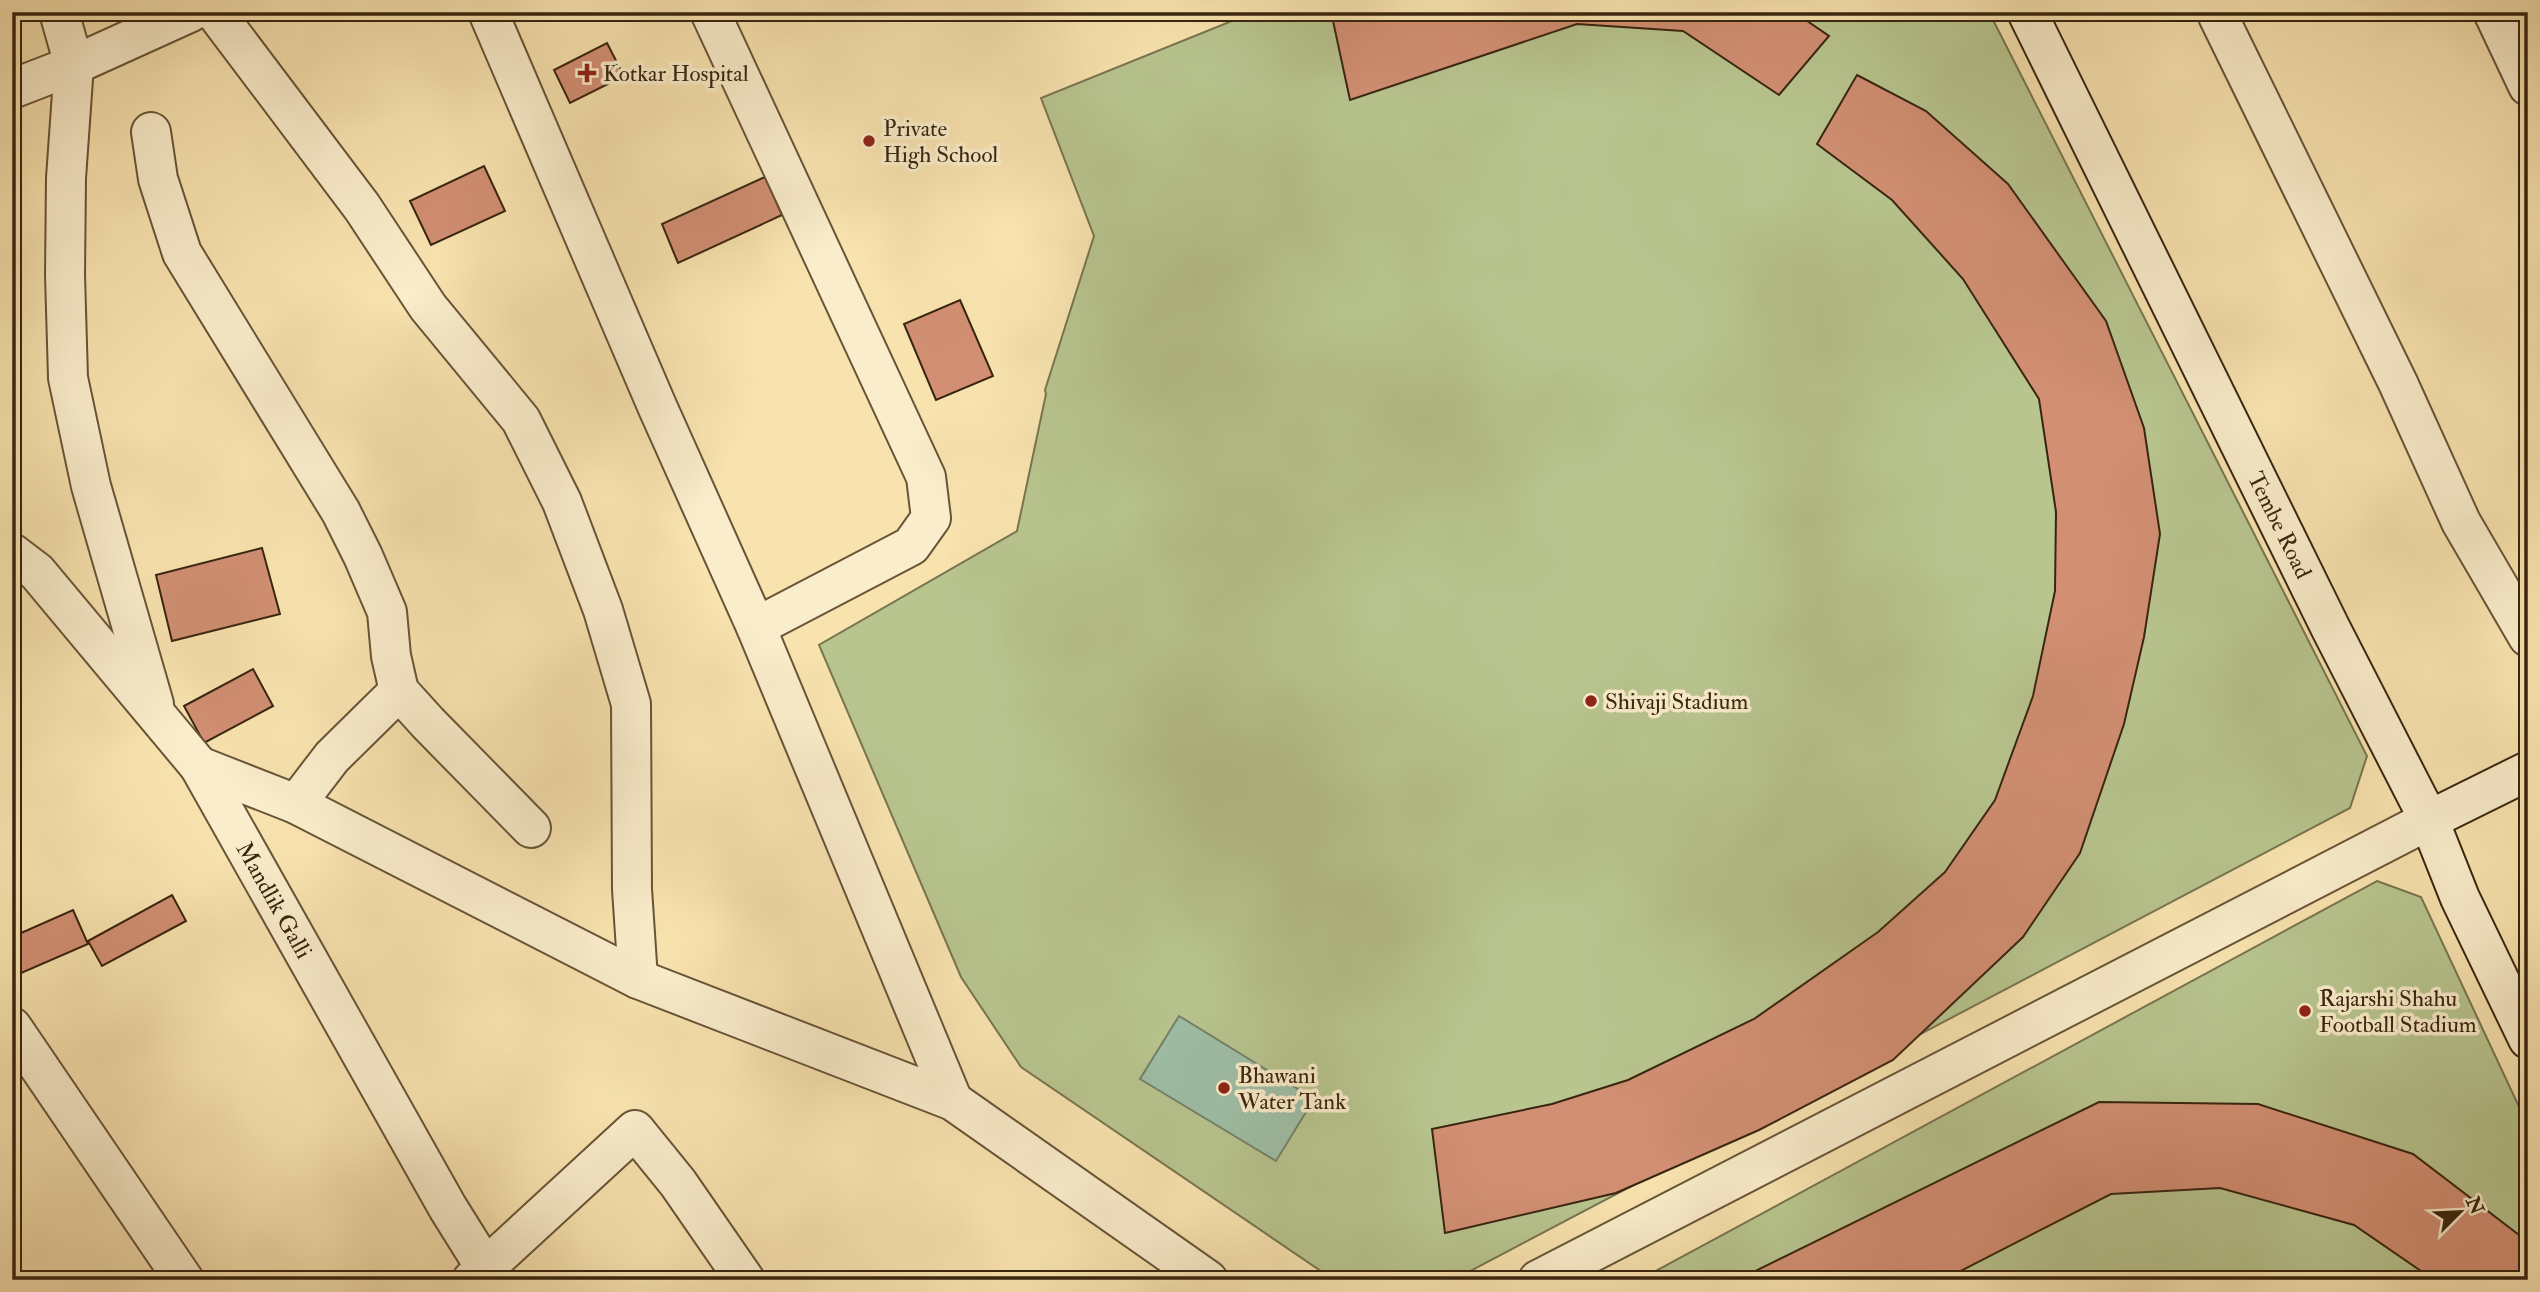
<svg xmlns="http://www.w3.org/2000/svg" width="2540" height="1292" font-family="'IM FELL Double Pica',serif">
  <rect width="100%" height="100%" fill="#f8e3af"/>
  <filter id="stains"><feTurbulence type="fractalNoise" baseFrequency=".00286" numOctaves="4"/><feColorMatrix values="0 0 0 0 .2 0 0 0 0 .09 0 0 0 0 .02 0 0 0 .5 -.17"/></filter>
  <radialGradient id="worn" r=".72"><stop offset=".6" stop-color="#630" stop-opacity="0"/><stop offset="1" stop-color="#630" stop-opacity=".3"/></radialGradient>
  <path fill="#b8c58f" stroke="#78754f" stroke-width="2" d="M 1254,12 L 1989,12 L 2367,756 L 2350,808 L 1457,1278 L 1334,1280 L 1021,1067 L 961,977 L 819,645 L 1017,531 L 1046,394 L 1045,390 L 1094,236 L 1041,98 Z
    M 2377,881 L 2421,897 L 2528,1126 L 2528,1280 L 1639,1280 Z"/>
  <path fill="#9ebfa7" stroke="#75816a" stroke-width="2" d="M 1179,1016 L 1314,1099 L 1276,1161 L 1140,1079 Z"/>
  <path fill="#d28f73" stroke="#38250f" stroke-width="2" d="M 1361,12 L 1794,12 L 1829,36 L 1779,95 L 1683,31 L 1577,24 L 1350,100 L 1333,21 Z
    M 607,43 L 624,76 L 570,103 L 554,70 Z
    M 1857,75 L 1926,111 L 2008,184 L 2106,321 L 2144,428 L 2160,534 L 2144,637 L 2124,724 L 2080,853 L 2023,937 L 1893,1060 L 1759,1130 L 1616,1193 L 1445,1233 L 1432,1129 L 1552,1104 L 1628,1080 L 1754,1019 L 1878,932 L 1945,872 L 1995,800 L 2033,696 L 2055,591 L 2056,512 L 2039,399 L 1963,279 L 1892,200 L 1817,144 Z
    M 484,166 L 505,211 L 431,245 L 410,201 Z
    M 765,177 L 782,215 L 678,263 L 662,224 Z
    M 960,300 L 993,376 L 936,400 L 904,324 Z
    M 262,548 L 280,614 L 172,641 L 156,575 Z
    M 253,669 L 273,706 L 204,743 L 184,706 Z
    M 172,895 L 186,921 L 102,966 L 88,941 Z
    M 73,910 L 88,944 L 12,977 L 12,937 Z
    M 2099,1102 L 2258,1104 L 2413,1154 L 2519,1235 L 2528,1250 L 2528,1280 L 2434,1280 L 2354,1225 L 2220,1188 L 2111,1194 L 1943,1280 L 1737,1280 Z"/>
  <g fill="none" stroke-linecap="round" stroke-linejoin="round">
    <defs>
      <g id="street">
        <path d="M 59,12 L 74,65 L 66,178 L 65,275 L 68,378 L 91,486 L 154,704"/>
        <path d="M 215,12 L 362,207 L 428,307 L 521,420 L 562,502 L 603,610 L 631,704 L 632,889 L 638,979"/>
        <path d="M 488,12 L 657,406 L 756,627 L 953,1101"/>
        <path d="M 710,12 L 926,477 L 931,518 L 911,546 L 756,627"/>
        <path d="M 2493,12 L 2528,86"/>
        <path d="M 2218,16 L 2398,383 L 2461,522 L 2528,637"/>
        <path d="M 12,89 L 74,65 L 191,12"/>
        <path d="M 151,132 L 158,179 L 182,253 L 341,512 L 363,556 L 387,612 L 391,656 L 399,691 L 428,723 L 531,828"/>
        <path id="s1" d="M 12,553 L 37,572 L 199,766 L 448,1208 L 493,1280"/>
        <path d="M 199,766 L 296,804 L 638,979 L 953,1101 L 1208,1280"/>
        <path d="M 296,804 L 332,757 L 399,691"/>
        <path d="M 12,1027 L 184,1280"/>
        <path d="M 472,1280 L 635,1130 L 678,1183 L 745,1280"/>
        <path d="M 1538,1280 L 2429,820"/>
      </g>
      <g id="secondary">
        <path id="s2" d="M 2027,12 L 2331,629 L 2429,820 L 2460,898 L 2528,1039"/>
        <path d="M 2429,820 L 2528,771"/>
      </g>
    </defs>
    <use href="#street" stroke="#685437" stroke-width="42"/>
    <use href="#secondary" stroke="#38250f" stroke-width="42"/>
    <use href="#street" stroke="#faedcb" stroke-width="38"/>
    <use href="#secondary" stroke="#faedcb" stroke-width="38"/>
  </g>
  <g fill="#8f2418" stroke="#faedcb" stroke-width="2.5">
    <path d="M583.5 62.5h7v7h7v7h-7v7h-7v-7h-7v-7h7z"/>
    <circle cx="869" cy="141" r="7"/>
    <circle cx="1591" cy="701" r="7"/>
    <circle cx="2305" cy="1011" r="7"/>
    <circle cx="1224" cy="1088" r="7"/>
  </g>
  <g text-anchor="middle" stroke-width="7" stroke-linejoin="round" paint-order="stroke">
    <g font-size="23" fill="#38250f" stroke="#faedcb" text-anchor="start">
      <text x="603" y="81">Kotkar Hospital</text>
      <text x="883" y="136">Private<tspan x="883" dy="26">High School</tspan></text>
      <text x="1605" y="709">Shivaji Stadium</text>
      <text x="2319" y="1006">Rajarshi Shahu<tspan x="2319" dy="26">Football Stadium</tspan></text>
      <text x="1238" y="1083">Bhawani<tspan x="1238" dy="26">Water Tank</tspan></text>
    </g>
    <g font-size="23" fill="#38250f" stroke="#faedcb">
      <text dy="8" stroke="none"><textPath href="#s2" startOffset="572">Tembe Road</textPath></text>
      <text dy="8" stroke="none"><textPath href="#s1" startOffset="438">Mandlik Galli</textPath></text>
    </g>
  </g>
  <rect width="2540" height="1292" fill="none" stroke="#f8e3af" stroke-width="42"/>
  <rect x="14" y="14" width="2512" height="1264" fill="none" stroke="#38250f" stroke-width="3.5"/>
  <rect x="21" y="21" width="2498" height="1250" fill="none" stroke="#38250f" stroke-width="2"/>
  <g transform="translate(2460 1212) rotate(66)" stroke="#faedcb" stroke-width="5" paint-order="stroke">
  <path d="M0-5L12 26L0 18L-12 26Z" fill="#38250f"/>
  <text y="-10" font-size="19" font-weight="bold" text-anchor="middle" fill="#38250f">N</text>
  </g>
  <rect width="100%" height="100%" filter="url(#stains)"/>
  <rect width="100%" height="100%" fill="url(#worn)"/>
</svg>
